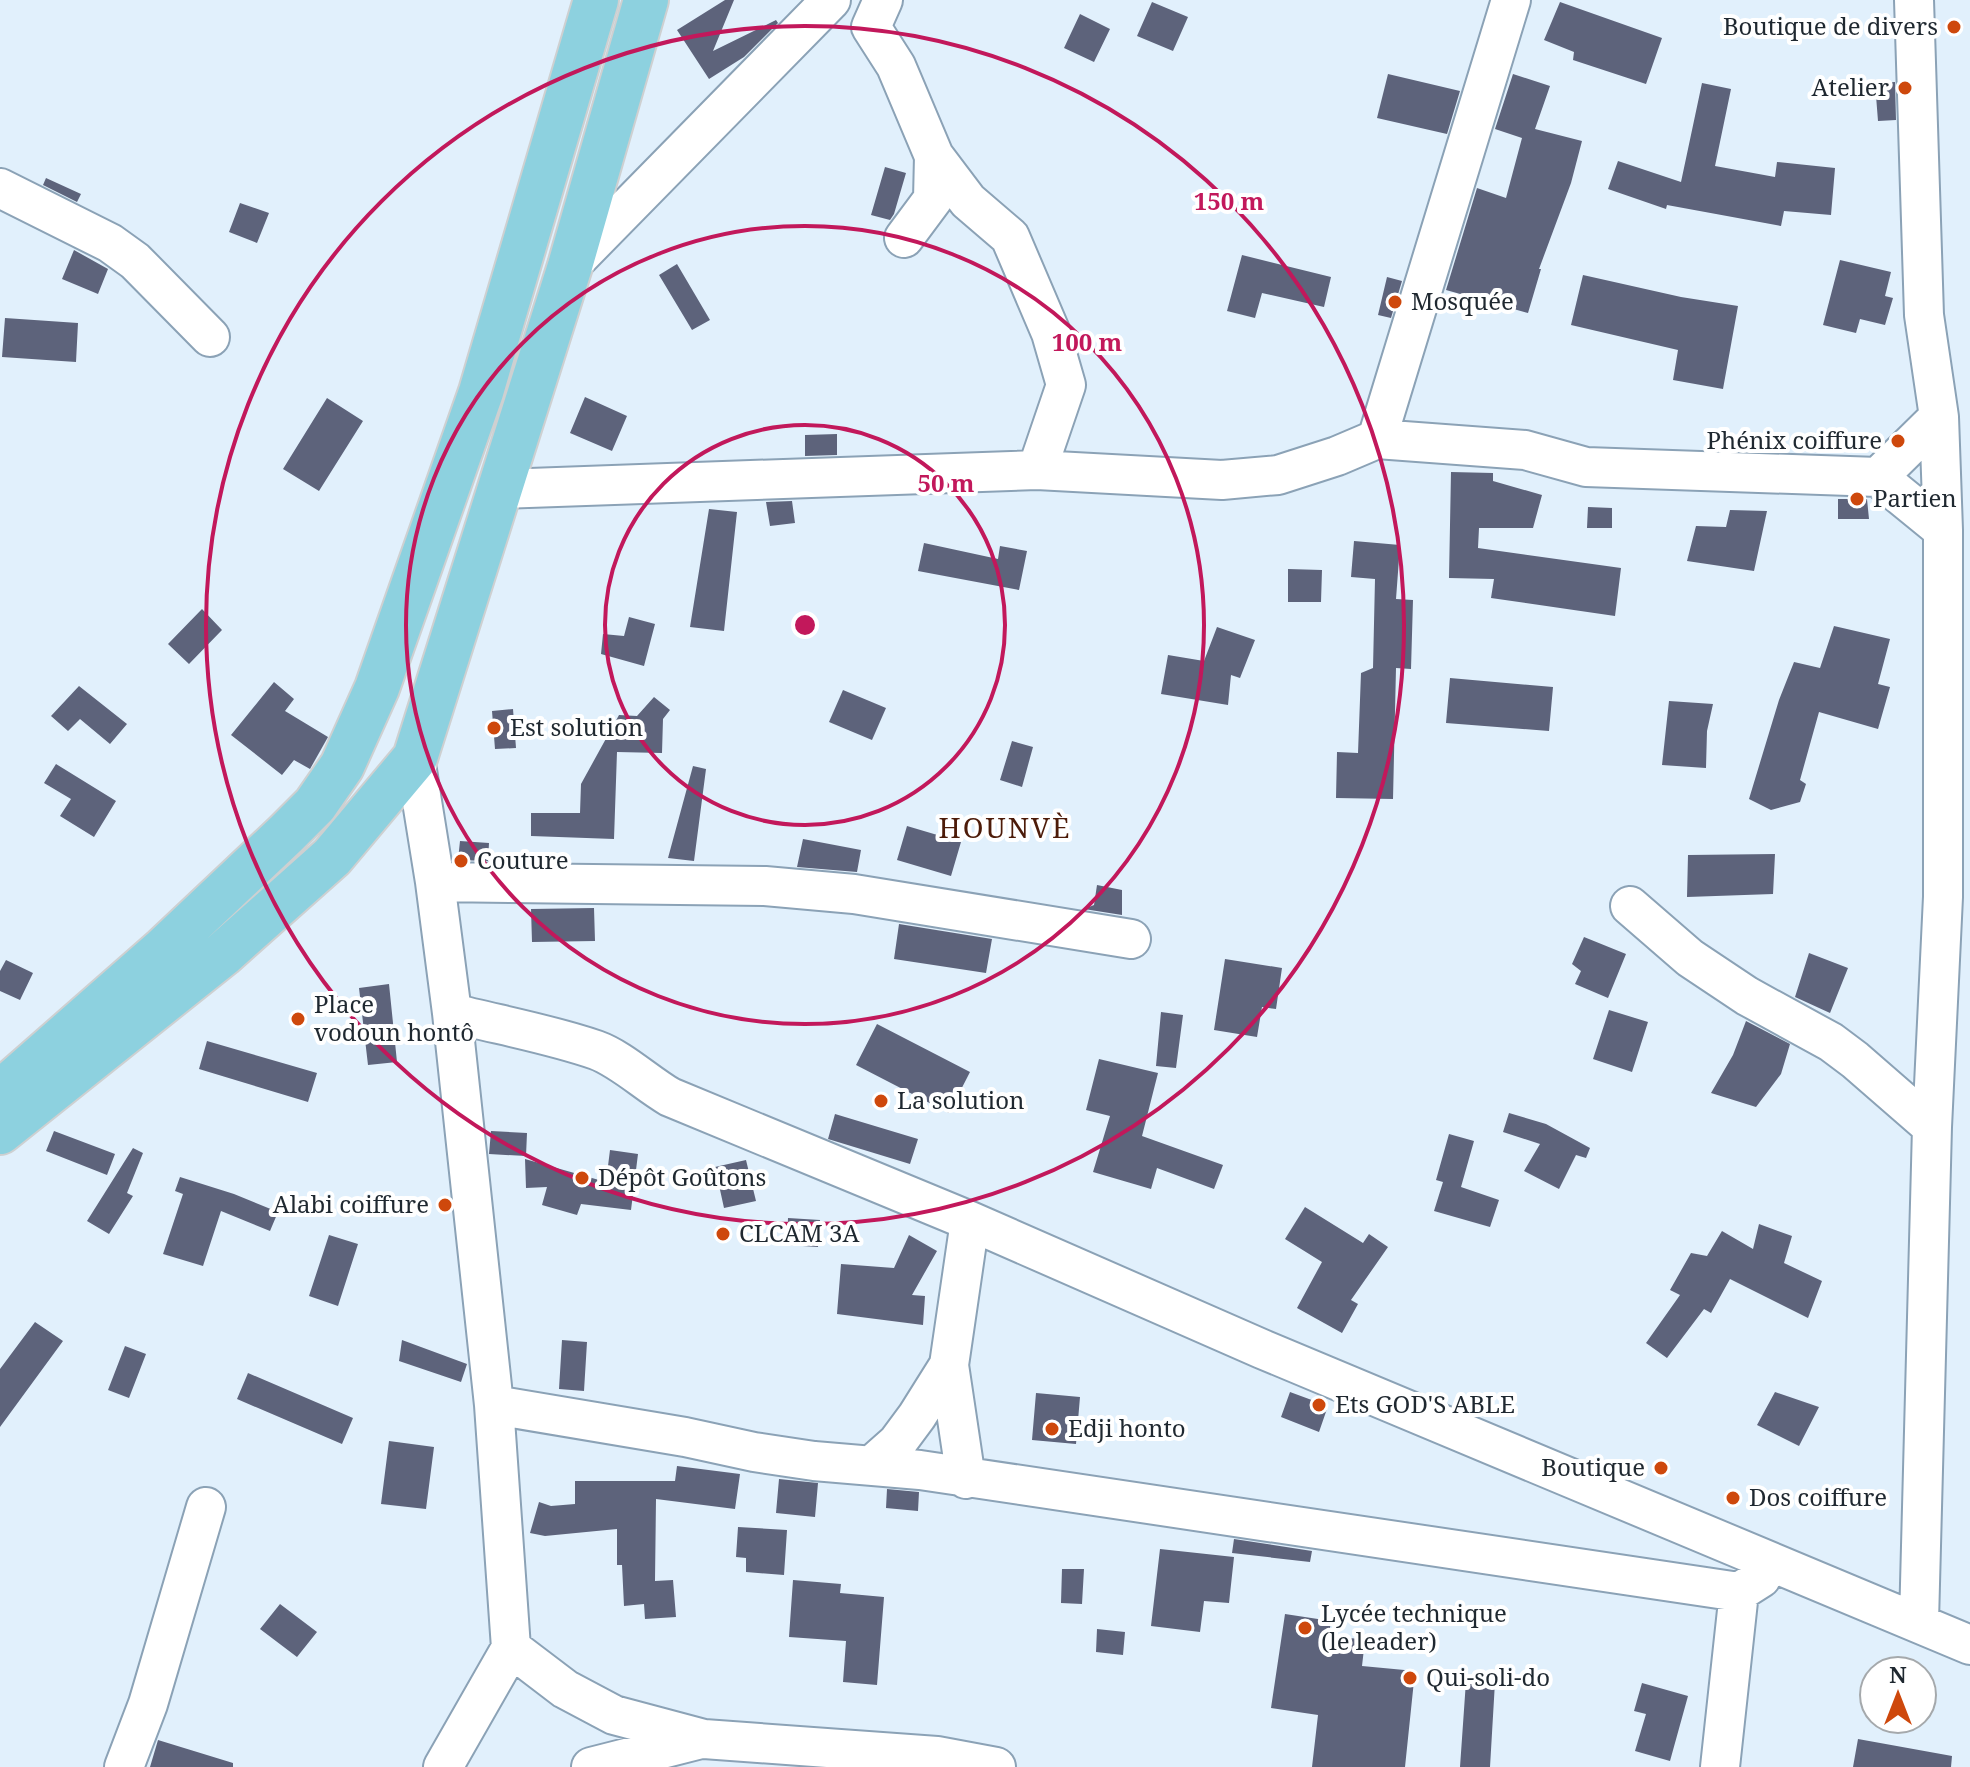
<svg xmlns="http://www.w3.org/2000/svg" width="1970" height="1767" font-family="'Noto Serif',serif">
  <rect width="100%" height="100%" fill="#e1f0fc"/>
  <path fill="#5d637b" d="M 725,0 L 734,0 L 713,51 L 776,20 L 778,23 L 744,57 L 709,79 L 677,30 Z
    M 1152,2 L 1188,17 L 1173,51 L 1137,36 Z
    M 1560,2 L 1662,38 L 1646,84 L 1573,60 L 1574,52 L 1544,40 Z
    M 1080,14 L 1110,29 L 1094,62 L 1064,48 Z
    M 1388,74 L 1460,91 L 1447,134 L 1377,118 Z
    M 1513,74 L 1550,86 L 1535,129 L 1582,141 L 1571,183 L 1539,269 L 1541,269 L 1528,313 L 1446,290 L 1477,188 L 1506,198 L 1522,138 L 1495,129 Z
    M 1895,82 L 1896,120 L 1878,121 L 1875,83 Z
    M 1702,83 L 1731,89 L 1715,166 L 1775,177 L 1777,162 L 1835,168 L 1831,215 L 1784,211 L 1781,226 L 1667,205 L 1666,209 L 1608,189 L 1618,161 L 1681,182 Z
    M 885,167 L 906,173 L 894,214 L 890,220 L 871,215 Z
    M 46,178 L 81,194 L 77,202 L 43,185 Z
    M 240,203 L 269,213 L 257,243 L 229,232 Z
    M 74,250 L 108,269 L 98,294 L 62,279 Z
    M 1242,255 L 1331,277 L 1324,307 L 1262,293 L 1255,318 L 1227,311 Z
    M 1840,260 L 1891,272 L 1885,296 L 1893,298 L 1885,325 L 1860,319 L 1856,333 L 1823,325 Z
    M 677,264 L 710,320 L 692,330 L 659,275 Z
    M 1583,275 L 1681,297 L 1738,306 L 1723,389 L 1673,380 L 1678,350 L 1571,325 Z
    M 1387,277 L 1402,281 L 1391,318 L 1378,315 Z
    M 5,318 L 78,323 L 76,362 L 2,357 Z
    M 585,397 L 627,416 L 612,451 L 570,433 Z
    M 327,398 L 363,421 L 319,491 L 283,469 Z
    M 837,434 L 837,455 L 805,456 L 805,435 Z
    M 1451,472 L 1493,473 L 1493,481 L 1542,495 L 1533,528 L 1479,528 L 1478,548 L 1621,568 L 1615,616 L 1491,598 L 1494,579 L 1449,578 Z
    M 1838,499 L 1867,499 L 1869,519 L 1838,519 Z
    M 792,501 L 795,523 L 770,526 L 766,502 Z
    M 1588,507 L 1612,508 L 1612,528 L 1587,528 Z
    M 709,509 L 737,512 L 724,631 L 690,627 Z
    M 1730,510 L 1767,511 L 1754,571 L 1687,561 L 1696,526 L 1726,527 Z
    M 1354,541 L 1400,545 L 1396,599 L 1413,600 L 1411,669 L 1396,668 L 1393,799 L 1336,798 L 1337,752 L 1358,753 L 1361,673 L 1373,668 L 1375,579 L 1351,577 Z
    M 924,543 L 998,559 L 1000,546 L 1027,551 L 1019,590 L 918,571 Z
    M 1288,569 L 1322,570 L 1321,602 L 1288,602 Z
    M 202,609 L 222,630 L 189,664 L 168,644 Z
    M 629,617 L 655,624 L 644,666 L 601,654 L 603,634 L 624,636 Z
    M 1834,626 L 1890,639 L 1878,684 L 1890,687 L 1878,729 L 1819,712 L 1800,780 L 1806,784 L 1800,802 L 1771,810 L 1749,799 L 1779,700 L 1794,662 L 1820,668 Z
    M 1217,627 L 1255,640 L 1240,678 L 1231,675 L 1228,705 L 1161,694 L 1168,655 L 1204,661 Z
    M 1450,678 L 1553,687 L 1549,731 L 1446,723 Z
    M 274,682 L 294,699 L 285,711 L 328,737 L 310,769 L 294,760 L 282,775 L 231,735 Z
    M 79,686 L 127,724 L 110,744 L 80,719 L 68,731 L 51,716 Z
    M 843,690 L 886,708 L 872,740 L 829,722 Z
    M 654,697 L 670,710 L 663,719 L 662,753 L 617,752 L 614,839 L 531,836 L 531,813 L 580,813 L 581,784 L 619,715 L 637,716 Z
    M 1669,701 L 1713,704 L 1707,731 L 1706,768 L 1662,765 Z
    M 513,709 L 516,748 L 495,749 L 492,711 Z
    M 1012,741 L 1033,747 L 1022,787 L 1000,780 Z
    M 56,764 L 116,801 L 94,837 L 60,816 L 71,799 L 44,783 Z
    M 693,766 L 706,769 L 694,861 L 668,858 Z
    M 907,826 L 961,842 L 951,876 L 897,860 Z
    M 803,839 L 861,850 L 857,872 L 797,867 Z
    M 460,841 L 489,843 L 488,861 L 458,860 Z
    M 1775,854 L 1773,894 L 1687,897 L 1688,855 Z
    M 1097,885 L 1122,890 L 1122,915 L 1084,909 L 1094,905 Z
    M 594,908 L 595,941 L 532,942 L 531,909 Z
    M 899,924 L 992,939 L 986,973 L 894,959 Z
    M 1584,937 L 1626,954 L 1608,998 L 1575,984 L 1581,971 L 1572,964 Z
    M 1809,953 L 1848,968 L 1830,1013 L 1795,997 Z
    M 1225,959 L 1282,968 L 1276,1009 L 1262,1007 L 1257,1037 L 1214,1030 Z
    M 6,960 L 33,973 L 20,1000 L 0,991 L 0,971 Z
    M 389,984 L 397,1062 L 368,1065 L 359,988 Z
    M 1609,1010 L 1648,1022 L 1632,1072 L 1593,1059 Z
    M 1161,1012 L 1183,1015 L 1176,1068 L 1156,1066 Z
    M 1746,1021 L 1790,1044 L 1781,1074 L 1756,1107 L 1711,1093 L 1733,1055 Z
    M 877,1024 L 970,1072 L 949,1113 L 856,1065 Z
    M 207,1041 L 317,1073 L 308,1102 L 199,1069 Z
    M 1099,1059 L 1158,1073 L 1142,1136 L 1223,1165 L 1214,1189 L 1157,1168 L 1151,1189 L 1093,1172 L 1110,1116 L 1086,1110 Z
    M 1509,1113 L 1546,1124 L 1590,1148 L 1586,1158 L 1576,1155 L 1559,1189 L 1524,1171 L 1540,1144 L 1503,1132 Z
    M 835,1114 L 918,1139 L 910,1164 L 828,1139 Z
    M 54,1131 L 115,1154 L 107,1175 L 46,1151 Z
    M 491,1131 L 527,1133 L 526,1156 L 489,1154 Z
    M 1449,1134 L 1474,1141 L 1461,1187 L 1499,1200 L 1490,1227 L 1434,1211 L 1443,1182 L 1436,1180 Z
    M 133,1148 L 143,1153 L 127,1193 L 133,1196 L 109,1234 L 87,1221 Z
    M 610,1150 L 638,1154 L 631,1210 L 581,1204 L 577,1215 L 542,1205 L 547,1187 L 526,1188 L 525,1159 L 606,1182 Z
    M 746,1160 L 756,1201 L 724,1208 L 715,1167 Z
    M 180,1177 L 234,1194 L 278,1212 L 270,1231 L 221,1211 L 203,1266 L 163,1254 L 183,1194 L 175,1191 Z
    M 1305,1207 L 1363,1243 L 1369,1234 L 1388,1247 L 1351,1300 L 1358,1304 L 1342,1333 L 1297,1308 L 1322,1262 L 1285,1239 Z
    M 788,1218 L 820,1220 L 818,1247 L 787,1245 Z
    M 1759,1224 L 1792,1236 L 1784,1263 L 1822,1281 L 1808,1318 L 1730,1279 L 1711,1313 L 1704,1309 L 1667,1358 L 1646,1343 L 1680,1295 L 1670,1290 L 1691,1253 L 1707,1256 L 1722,1231 L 1753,1249 Z
    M 329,1235 L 358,1244 L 338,1306 L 309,1296 Z
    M 909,1235 L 937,1251 L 912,1295 L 925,1296 L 923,1325 L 837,1314 L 841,1264 L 894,1268 Z
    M 35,1322 L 63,1341 L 0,1427 L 0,1369 Z
    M 402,1340 L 467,1364 L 461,1382 L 399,1361 Z
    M 562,1340 L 587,1342 L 584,1391 L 559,1389 Z
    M 125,1346 L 146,1354 L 129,1398 L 108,1390 Z
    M 248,1373 L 353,1418 L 342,1444 L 237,1399 Z
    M 1290,1392 L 1328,1406 L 1319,1432 L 1281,1417 Z
    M 1775,1392 L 1819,1407 L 1799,1446 L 1757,1425 Z
    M 1036,1393 L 1080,1397 L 1076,1444 L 1032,1440 Z
    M 389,1441 L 434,1447 L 426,1509 L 381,1504 Z
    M 677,1466 L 740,1474 L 735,1509 L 656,1499 L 655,1581 L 673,1580 L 676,1617 L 645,1619 L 644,1604 L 624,1606 L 622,1565 L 617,1565 L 617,1529 L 545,1536 L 530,1533 L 539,1502 L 551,1506 L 575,1504 L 575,1481 L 675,1481 Z
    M 779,1479 L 818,1483 L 815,1517 L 776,1513 Z
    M 887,1489 L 919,1492 L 918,1511 L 886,1508 Z
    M 738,1527 L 787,1530 L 784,1575 L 746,1572 L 746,1558 L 736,1557 Z
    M 1234,1539 L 1312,1551 L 1310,1562 L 1232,1553 Z
    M 1160,1549 L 1234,1557 L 1229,1603 L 1204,1601 L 1200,1632 L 1151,1626 Z
    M 1062,1569 L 1084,1569 L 1082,1604 L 1061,1603 Z
    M 793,1580 L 841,1584 L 840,1593 L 884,1597 L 877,1685 L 843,1682 L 846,1641 L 789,1637 Z
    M 280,1604 L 317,1632 L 297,1657 L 260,1629 Z
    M 1285,1614 L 1331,1621 L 1329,1635 L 1365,1640 L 1362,1666 L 1415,1671 L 1405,1767 L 1312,1767 L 1318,1715 L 1271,1708 Z
    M 1097,1629 L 1125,1632 L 1123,1655 L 1096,1652 Z
    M 1466,1681 L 1495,1682 L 1490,1767 L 1460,1767 Z
    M 1642,1683 L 1688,1696 L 1670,1761 L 1635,1751 L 1646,1714 L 1634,1711 Z
    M 1858,1739 L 1952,1756 L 1951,1767 L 1853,1767 Z
    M 158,1740 L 233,1763 L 233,1767 L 150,1767 Z"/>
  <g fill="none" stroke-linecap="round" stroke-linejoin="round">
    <defs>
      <path id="minor" d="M 883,0 L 871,27 L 896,66 L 934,156 L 968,201 L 1010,237 L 1051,333 L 1066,385 L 1037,470
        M 1914,0 L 1924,315 L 1939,417 L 1943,530 L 1943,897 L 1932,1127 L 1919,1622
        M 0,188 L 110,243 L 135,261 L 210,337
        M 904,238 L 933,199 L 934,156
        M 570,266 L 831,0
        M 1377,439 L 1511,0
        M 1878,477 L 1939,417
        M 498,489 L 1037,470 L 1222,480 L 1278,475 L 1337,456 L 1377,439 L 1525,450 L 1586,467 L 1878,477 L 1943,530
        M 415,758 L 435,882 L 452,1013 L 494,1405 L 511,1648 L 443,1767
        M 435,882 L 765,886 L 854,894 L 1131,939
        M 1630,906 L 1690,958 L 1747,996 L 1831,1042 L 1855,1060 L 1932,1127
        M 452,1013 C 499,1025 550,1034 596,1050 C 621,1059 646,1083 670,1097 L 970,1221 L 1262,1349 L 1970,1645
        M 949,1365 L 966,1479
        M 494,1405 L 685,1437 L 754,1452 L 814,1461 L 920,1470 L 1739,1592
        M 871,1466 L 897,1443 L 917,1416 L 949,1365 L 970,1221
        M 511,1648 L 565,1689 L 614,1715 L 704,1739 L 937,1756 L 996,1767
        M 124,1767 L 148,1704 L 206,1507
        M 591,1767 L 701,1739
        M 1720,1767 L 1739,1592 L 1761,1578"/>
      <path id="major" d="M 0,1093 L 164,949 L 286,834 L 315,805 L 342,766 L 377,688 L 481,392 L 596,0
        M 0,1132 L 223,954 L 332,857 L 415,758 L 570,266 L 646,0"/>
    </defs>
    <use href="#minor" stroke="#8ba2b6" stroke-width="42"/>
    <use href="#major" stroke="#ced0d1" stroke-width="48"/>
    <use href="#minor" stroke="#fff" stroke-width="38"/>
    <use href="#major" stroke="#8dd1df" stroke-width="44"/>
  </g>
  <g fill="none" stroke="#c2185b" stroke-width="4">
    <circle cx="805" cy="625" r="200"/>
    <circle cx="805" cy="625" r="399"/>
    <circle cx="805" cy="625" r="599"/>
  </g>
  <g fill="#ce480c" stroke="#fff" stroke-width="3">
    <circle cx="1954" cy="27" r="8"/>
    <circle cx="1905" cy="88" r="8"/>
    <circle cx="1395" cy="302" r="8"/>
    <circle cx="1898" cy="441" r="8"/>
    <circle cx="1857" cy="499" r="8"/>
    <circle cx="494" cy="728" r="8"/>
    <circle cx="461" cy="861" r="8"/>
    <circle cx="298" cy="1019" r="8"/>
    <circle cx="881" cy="1101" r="8"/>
    <circle cx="582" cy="1178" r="8"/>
    <circle cx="445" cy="1205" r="8"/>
    <circle cx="723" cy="1234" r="8"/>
    <circle cx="1319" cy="1405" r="8"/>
    <circle cx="1052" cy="1429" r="8"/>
    <circle cx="1661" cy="1468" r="8"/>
    <circle cx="1733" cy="1498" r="8"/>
    <circle cx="1305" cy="1628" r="8"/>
    <circle cx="1410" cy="1678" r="8"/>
  </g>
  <g text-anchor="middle" stroke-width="8" stroke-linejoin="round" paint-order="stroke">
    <g font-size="24" fill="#1f2830" stroke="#fff" text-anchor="start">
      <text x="1938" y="35" text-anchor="end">Boutique de divers</text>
      <text x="1889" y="96" text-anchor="end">Atelier</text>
      <text x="1411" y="310">Mosquée</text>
      <text x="1882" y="449" text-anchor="end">Phénix coiffure</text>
      <text x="1873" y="507">Partien</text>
      <text x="510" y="736">Est solution</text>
      <text x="477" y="869">Couture</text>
      <text x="314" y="1013">Place<tspan x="314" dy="28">vodoun hontô</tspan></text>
      <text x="897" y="1109">La solution</text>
      <text x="598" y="1186">Dépôt Goûtons</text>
      <text x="429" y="1213" text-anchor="end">Alabi coiffure</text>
      <text x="739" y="1242">CLCAM 3A</text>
      <text x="1335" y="1413">Ets GOD'S ABLE</text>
      <text x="1068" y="1437">Edji honto</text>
      <text x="1645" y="1476" text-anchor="end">Boutique</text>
      <text x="1749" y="1506">Dos coiffure</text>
      <text x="1321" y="1622">Lycée technique<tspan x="1321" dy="28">(le leader)</tspan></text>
      <text x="1426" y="1686">Qui-soli-do</text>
    </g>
    <g font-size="28" letter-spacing="2" fill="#4c1b09" stroke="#fff">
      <text x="1005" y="838">HOUNVÈ</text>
    </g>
  </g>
  <circle cx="805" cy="625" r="12" fill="#c2185b" stroke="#fff" stroke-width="4"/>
  <g font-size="24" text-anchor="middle" font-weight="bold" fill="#c2185b" stroke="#fff" stroke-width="8" stroke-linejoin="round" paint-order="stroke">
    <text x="1229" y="210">150 m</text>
    <text x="1087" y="351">100 m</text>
    <text x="946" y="492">50 m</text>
  </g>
  <g transform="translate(1898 1695)"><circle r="38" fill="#ffffff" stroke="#a5a9ac" stroke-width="2"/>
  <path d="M0-6L14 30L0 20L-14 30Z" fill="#ce480c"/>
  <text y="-12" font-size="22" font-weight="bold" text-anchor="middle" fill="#1f2830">N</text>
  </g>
</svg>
